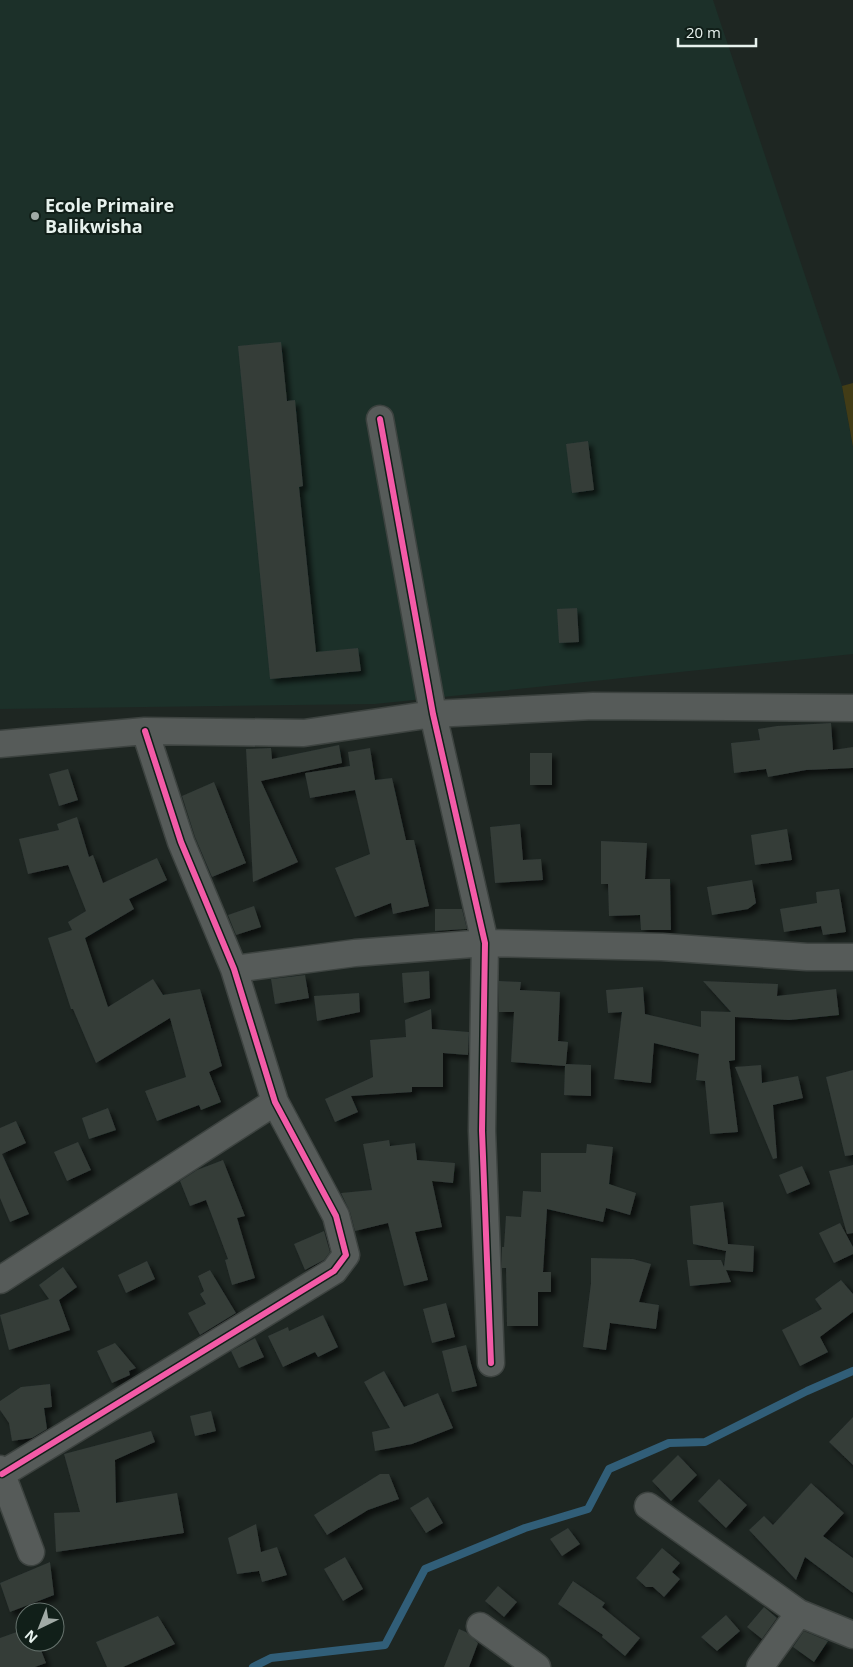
<svg xmlns="http://www.w3.org/2000/svg" width="853" height="1667" font-family="'Open Sans',sans-serif">
  <defs>
    <filter id="shadow"><feDropShadow dx="4.5" dy="4.5" stdDeviation="2.5" flood-color="#0009"/></filter>
  </defs>
  <rect width="100%" height="100%" fill="#1e2622"/>
  <path fill="#1c3029" d="M 0,0 L 713,0 L 842,386 L 853,447 L 853,654 L 375,704 L 0,709 Z"/>
  <path fill="#423c16" d="M 853,383 L 853,447 L 842,386 Z"/>
  <g fill="none" stroke-linecap="round" stroke-linejoin="round">
    <path stroke="#315e78" stroke-width="8" d="M 253,1667 L 271,1658 L 385,1645 L 425,1569 L 525,1528 L 588,1509 L 609,1469 L 669,1443 L 705,1442 L 807,1391 L 853,1371"/>
  </g>
  <path fill="#343c39" filter="url(#shadow)" d="M 281,342 L 287,401 L 295,400 L 303,486 L 299,487 L 316,652 L 358,648 L 361,671 L 270,679 L 238,346 Z
    M 588,441 L 594,490 L 572,493 L 566,444 Z
    M 577,608 L 579,642 L 559,643 L 557,609 Z
    M 831,723 L 833,750 L 853,747 L 853,768 L 806,770 L 768,777 L 766,769 L 734,773 L 731,743 L 760,740 L 758,729 L 777,726 Z
    M 339,745 L 342,763 L 261,781 L 298,862 L 253,882 L 246,749 L 271,748 L 272,759 Z
    M 370,748 L 375,780 L 392,778 L 406,840 L 414,840 L 429,906 L 393,914 L 391,903 L 355,917 L 335,868 L 370,854 L 355,790 L 310,798 L 305,773 L 350,766 L 348,752 Z
    M 530,753 L 552,753 L 552,785 L 530,785 Z
    M 68,769 L 78,800 L 59,806 L 49,774 Z
    M 214,782 L 246,863 L 212,877 L 195,837 L 182,796 Z
    M 77,817 L 89,857 L 93,855 L 103,883 L 157,858 L 167,880 L 129,899 L 134,909 L 85,938 L 108,1007 L 153,979 L 163,995 L 200,989 L 222,1066 L 209,1072 L 221,1102 L 201,1110 L 199,1105 L 157,1121 L 145,1091 L 186,1077 L 170,1018 L 96,1063 L 73,1009 L 71,1009 L 48,938 L 72,930 L 68,922 L 86,911 L 68,865 L 28,874 L 19,839 L 59,830 L 57,824 Z
    M 520,824 L 523,860 L 541,859 L 543,880 L 495,883 L 490,827 Z
    M 787,829 L 792,860 L 755,865 L 751,835 Z
    M 601,841 L 647,843 L 645,879 L 670,879 L 671,930 L 641,930 L 640,915 L 609,916 L 608,884 L 601,884 Z
    M 752,880 L 756,903 L 748,909 L 712,915 L 707,887 Z
    M 839,889 L 846,932 L 823,935 L 821,926 L 784,932 L 780,909 L 817,903 L 816,892 Z
    M 254,906 L 261,927 L 236,935 L 228,915 Z
    M 435,909 L 462,909 L 467,929 L 435,931 Z
    M 429,971 L 430,998 L 404,1003 L 402,973 Z
    M 305,975 L 309,998 L 275,1004 L 271,979 Z
    M 499,981 L 521,982 L 520,990 L 560,992 L 558,1041 L 568,1042 L 566,1064 L 591,1065 L 591,1096 L 564,1095 L 565,1066 L 511,1062 L 514,1012 L 499,1012 Z
    M 703,981 L 778,984 L 777,996 L 836,989 L 839,1015 L 789,1020 L 735,1017 L 735,1060 L 729,1061 L 738,1132 L 710,1134 L 705,1081 L 696,1080 L 699,1054 L 654,1043 L 651,1083 L 614,1079 L 622,1012 L 608,1013 L 606,990 L 643,987 L 645,1014 L 701,1027 L 701,1011 L 731,1012 Z
    M 359,993 L 360,1012 L 317,1021 L 314,996 Z
    M 431,1009 L 432,1029 L 469,1032 L 468,1055 L 443,1053 L 443,1087 L 412,1087 L 412,1092 L 351,1096 L 358,1112 L 335,1122 L 325,1099 L 373,1077 L 370,1040 L 406,1037 L 405,1020 Z
    M 761,1065 L 762,1083 L 798,1076 L 803,1098 L 773,1105 L 777,1158 L 773,1159 L 735,1067 Z
    M 853,1070 L 853,1155 L 845,1156 L 826,1077 Z
    M 108,1108 L 116,1130 L 89,1139 L 82,1118 Z
    M 16,1121 L 26,1143 L 2,1154 L 29,1214 L 10,1222 L 0,1198 L 0,1128 Z
    M 389,1140 L 390,1146 L 415,1143 L 417,1160 L 455,1163 L 453,1183 L 432,1181 L 442,1227 L 415,1232 L 428,1280 L 404,1286 L 388,1223 L 355,1231 L 350,1212 L 341,1193 L 372,1190 L 363,1144 Z
    M 78,1142 L 91,1170 L 67,1181 L 54,1152 Z
    M 587,1144 L 613,1147 L 609,1184 L 636,1193 L 630,1215 L 606,1208 L 603,1222 L 547,1209 L 543,1272 L 551,1272 L 551,1292 L 538,1292 L 538,1326 L 507,1326 L 506,1268 L 502,1268 L 502,1247 L 504,1247 L 506,1216 L 521,1217 L 523,1191 L 541,1192 L 541,1153 L 586,1153 Z
    M 223,1160 L 245,1216 L 237,1218 L 255,1278 L 232,1285 L 225,1260 L 228,1259 L 206,1200 L 190,1206 L 180,1181 L 197,1170 Z
    M 853,1165 L 853,1233 L 847,1234 L 829,1171 Z
    M 802,1166 L 810,1184 L 787,1194 L 779,1175 Z
    M 723,1202 L 728,1244 L 754,1246 L 753,1272 L 726,1270 L 731,1282 L 690,1286 L 687,1260 L 721,1260 L 724,1267 L 726,1251 L 693,1244 L 690,1206 Z
    M 840,1223 L 853,1247 L 853,1254 L 834,1263 L 819,1233 Z
    M 324,1231 L 330,1252 L 324,1260 L 305,1270 L 294,1244 Z
    M 591,1258 L 633,1259 L 651,1264 L 639,1302 L 659,1305 L 656,1329 L 610,1323 L 606,1350 L 583,1347 L 591,1283 Z
    M 147,1261 L 155,1279 L 126,1293 L 118,1275 Z
    M 63,1267 L 77,1287 L 59,1300 L 70,1330 L 9,1350 L 0,1315 L 49,1299 L 39,1285 Z
    M 210,1270 L 236,1313 L 200,1335 L 188,1313 L 206,1304 L 200,1294 L 204,1291 L 198,1276 Z
    M 841,1280 L 853,1294 L 853,1312 L 820,1337 L 828,1352 L 800,1366 L 782,1330 L 822,1309 L 815,1299 Z
    M 446,1303 L 455,1337 L 432,1343 L 423,1309 Z
    M 323,1315 L 338,1347 L 318,1357 L 315,1352 L 283,1367 L 268,1336 L 288,1327 L 289,1331 Z
    M 255,1338 L 264,1357 L 239,1368 L 231,1351 Z
    M 115,1343 L 136,1368 L 129,1371 L 130,1375 L 112,1383 L 97,1351 Z
    M 466,1345 L 477,1386 L 452,1392 L 442,1351 Z
    M 384,1371 L 404,1407 L 438,1393 L 453,1428 L 412,1444 L 375,1451 L 372,1432 L 390,1428 L 364,1382 Z
    M 50,1384 L 52,1407 L 44,1408 L 47,1429 L 32,1438 L 12,1441 L 9,1423 L 0,1410 L 0,1401 L 21,1387 Z
    M 211,1411 L 216,1431 L 195,1436 L 190,1416 Z
    M 853,1417 L 853,1465 L 829,1442 Z
    M 151,1431 L 155,1442 L 115,1460 L 116,1503 L 177,1493 L 184,1533 L 56,1552 L 54,1513 L 80,1512 L 64,1454 Z
    M 678,1455 L 697,1475 L 671,1501 L 652,1481 Z
    M 380,1474 L 389,1474 L 399,1499 L 368,1510 L 327,1535 L 314,1515 Z
    M 719,1479 L 747,1505 L 726,1528 L 698,1501 Z
    M 811,1483 L 844,1513 L 823,1536 L 853,1558 L 853,1593 L 805,1557 L 796,1580 L 749,1530 L 764,1516 L 773,1525 Z
    M 428,1497 L 443,1523 L 426,1533 L 410,1508 Z
    M 256,1524 L 261,1552 L 277,1547 L 287,1575 L 262,1582 L 259,1571 L 237,1574 L 228,1538 Z
    M 568,1528 L 580,1544 L 562,1556 L 550,1539 Z
    M 662,1548 L 680,1563 L 672,1572 L 680,1579 L 664,1597 L 653,1587 L 646,1587 L 636,1578 Z
    M 345,1557 L 363,1589 L 343,1601 L 324,1569 Z
    M 50,1562 L 54,1595 L 10,1612 L 0,1583 Z
    M 573,1581 L 605,1603 L 602,1607 L 640,1638 L 625,1656 L 602,1637 L 603,1635 L 558,1604 Z
    M 498,1586 L 517,1602 L 504,1617 L 485,1601 Z
    M 764,1607 L 777,1618 L 762,1639 L 747,1627 Z
    M 726,1615 L 740,1631 L 717,1651 L 701,1637 Z
    M 158,1616 L 175,1644 L 123,1667 L 107,1667 L 96,1642 Z
    M 25,1629 L 25,1642 L 38,1642 L 46,1663 L 35,1667 L 0,1667 L 0,1638 Z
    M 459,1629 L 466,1632 L 478,1643 L 469,1667 L 444,1667 Z
    M 804,1631 L 828,1641 L 814,1662 L 793,1647 Z"/>
  <g fill="none" stroke-linecap="round" stroke-linejoin="round">
    <defs>
      <path id="street" d="M 380,419 L 433,714 L 485,943 L 482,1131 L 491,1363
        M 0,744 L 145,731 L 304,733 L 433,714 L 593,706 L 853,708
        M 234,969 L 355,953 L 485,943 L 662,947 L 807,957 L 853,957
        M 0,1280 L 275,1102
        M 0,1469 L 31,1552
        M 2,1474 L 334,1271 L 346,1255 L 336,1216 L 275,1102 L 234,969 L 181,842 L 145,731
        M 648,1506 L 799,1613 L 853,1635
        M 480,1626 L 537,1667
        M 760,1667 L 799,1613"/>
    </defs>
    <use href="#street" stroke="#3d4340" stroke-width="29"/>
    <use href="#street" stroke="#565b59" stroke-width="26"/>
    <defs>
      <path id="cycleway" d="M 380,419 L 433,714 L 485,943 L 482,1131 L 491,1363
        M 2,1474 L 334,1271 L 346,1255 L 336,1216 L 275,1102 L 234,969 L 181,842 L 145,731"/>
    </defs>
    <use href="#cycleway" stroke="#111f19" stroke-width="9"/>
    <use href="#cycleway" stroke="#f35aa7" stroke-width="6"/>
  </g>
  <circle fill="#a1aaa6" stroke="#111f19" stroke-width="2" cx="35" cy="216" r="5"/>
  <g text-anchor="middle" stroke-width="4" stroke-linejoin="round" paint-order="stroke">
    <g font-size="18" font-weight="bold" fill="#e7f1ed" stroke="#111f19" text-anchor="start">
      <text x="45" y="212">Ecole Primaire<tspan x="45" dy="21">Balikwisha</tspan></text>
    </g>
  </g>
  <g transform="translate(40 1627) rotate(223)"><circle r="24" fill="#111f19" stroke="#67736e"/>
  <path d="M0-4L9 19L0 12L-9 19Z" fill="#a1aaa6"/>
  <text y="-8" font-size="14" font-weight="bold" text-anchor="middle" fill="#e7f1ed">N</text>
  </g>
  <path d="M678 38v8h78v-8" fill="none" stroke="#e7f1ed" stroke-width="2.5"/>
  <text x="686" y="38" font-size="15" fill="#e7f1ed" stroke="#111f19" stroke-width="4" paint-order="stroke">20 m</text>
</svg>
